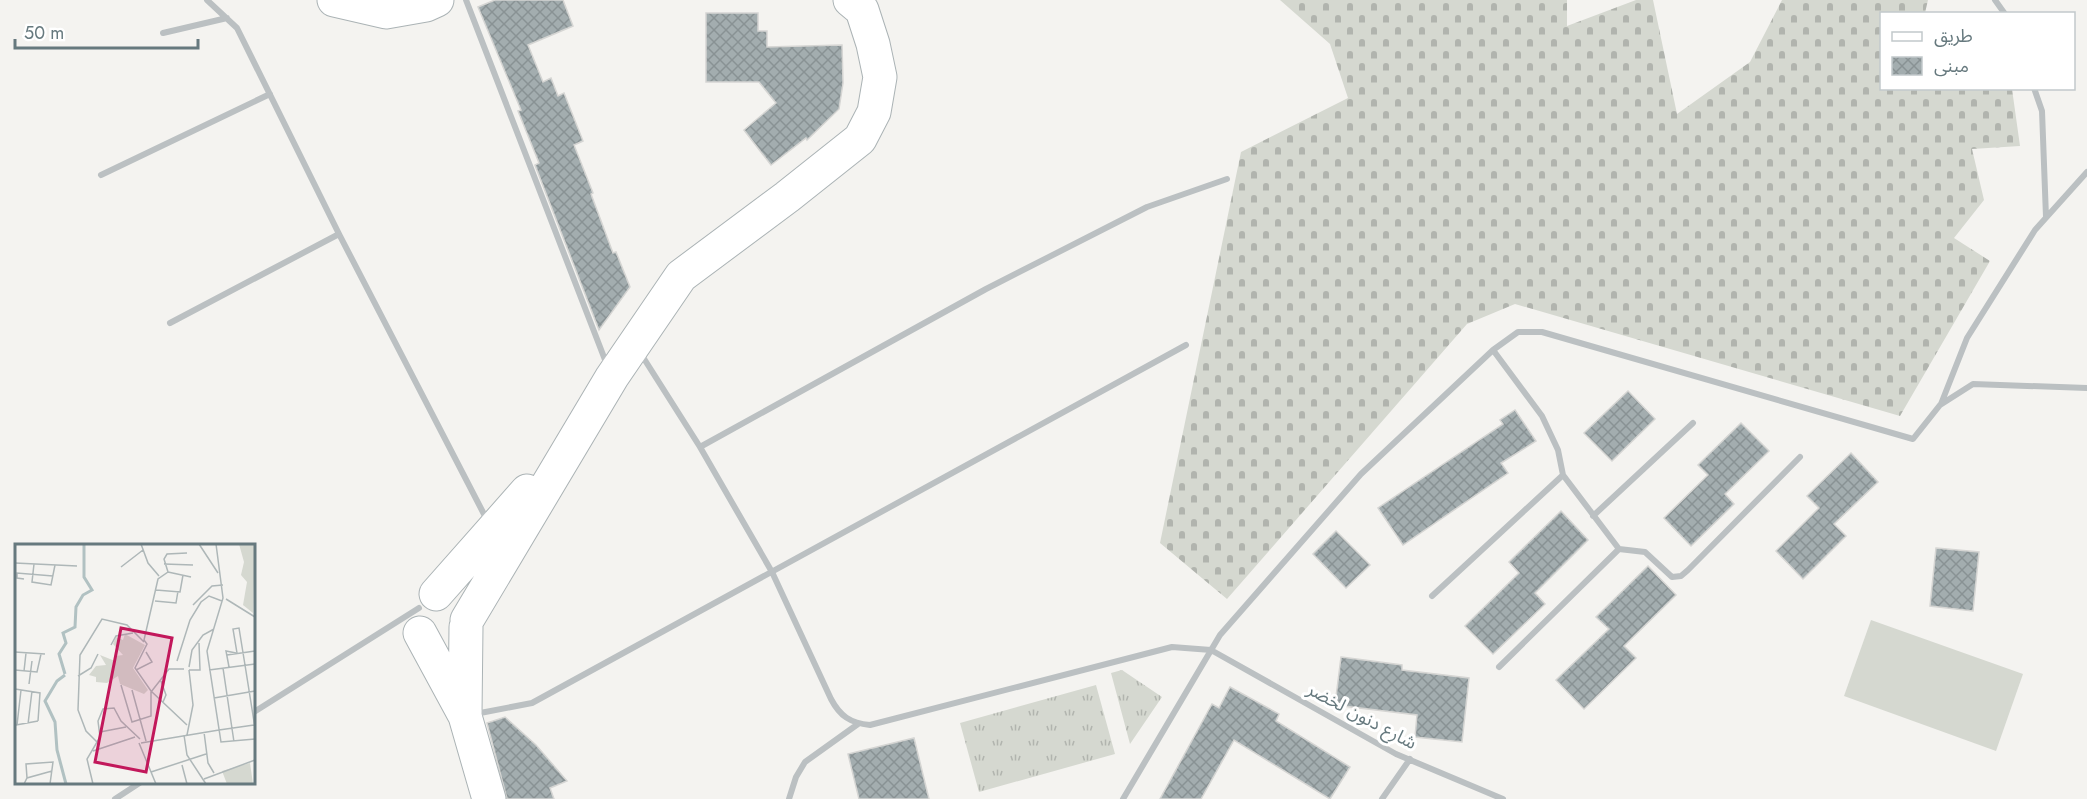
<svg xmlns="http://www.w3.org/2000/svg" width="2087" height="799" font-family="Jost,'Noto Sans Arabic',sans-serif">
  <defs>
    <pattern id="grass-tufts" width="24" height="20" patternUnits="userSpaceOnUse" patternTransform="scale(1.5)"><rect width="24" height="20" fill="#d5d8d0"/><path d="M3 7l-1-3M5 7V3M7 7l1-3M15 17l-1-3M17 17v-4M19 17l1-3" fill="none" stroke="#b1b4ae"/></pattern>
    <pattern id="cemetery-stones" width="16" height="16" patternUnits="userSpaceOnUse" patternTransform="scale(1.5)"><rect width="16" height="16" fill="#d5d8d0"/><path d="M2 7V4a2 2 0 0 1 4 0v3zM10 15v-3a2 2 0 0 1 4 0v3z" fill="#b1b4ae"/></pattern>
    <pattern id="building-cross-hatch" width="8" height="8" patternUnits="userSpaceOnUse" patternTransform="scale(1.5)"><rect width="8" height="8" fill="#a3adaf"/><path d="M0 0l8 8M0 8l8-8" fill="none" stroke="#899294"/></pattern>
  </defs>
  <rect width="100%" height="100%" fill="#f4f3f0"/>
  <path fill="url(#grass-tufts)" d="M 1122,670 L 1162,697 L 1130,744 L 1111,673 Z
    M 1096,685 L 1115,754 L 979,792 L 960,723 Z"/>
  <path fill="url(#cemetery-stones)" d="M 1280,0 L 1567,0 L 1567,26 L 1636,0 L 1653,0 L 1677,114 L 1750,62 L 1782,0 L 1928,0 L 1925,13 L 1882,14 L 1882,88 L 2012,89 L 2020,146 L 1972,149 L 1984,200 L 1954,238 L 1990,261 L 1900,416 L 1515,304 L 1467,324 L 1227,599 L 1160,543 L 1241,152 L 1348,98 L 1330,44 Z"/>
  <path fill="#d5d8d0" d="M 1871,620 L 2023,674 L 1996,751 L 1844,696 Z"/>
  <path fill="url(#building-cross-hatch)" stroke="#d5d5d3" stroke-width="1.5" d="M 495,0 L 563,0 L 573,26 L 528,45 L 543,82 L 551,78 L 558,96 L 564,93 L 583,141 L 574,145 L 593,193 L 591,194 L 613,253 L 616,252 L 630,287 L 599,330 L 535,165 L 539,163 L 518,111 L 521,110 L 478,7 Z
    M 706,13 L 758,13 L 758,31 L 767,31 L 767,47 L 842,45 L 843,83 L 839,109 L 807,140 L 806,138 L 771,165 L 744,130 L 776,103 L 759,82 L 706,82 Z
    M 1628,391 L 1655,419 L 1612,461 L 1584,433 Z
    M 1515,410 L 1536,441 L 1501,463 L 1508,473 L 1403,545 L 1378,508 L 1503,424 L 1500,420 Z
    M 1741,423 L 1769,451 L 1725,494 L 1734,504 L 1691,546 L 1664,518 L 1708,475 L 1698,465 Z
    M 1851,453 L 1878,482 L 1834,524 L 1846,536 L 1803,579 L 1776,551 L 1819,508 L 1807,496 Z
    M 1561,511 L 1588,540 L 1535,593 L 1545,604 L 1493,654 L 1465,626 L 1519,573 L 1509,562 Z
    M 1336,531 L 1370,565 L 1346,588 L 1313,554 Z
    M 1936,548 L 1979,552 L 1973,611 L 1930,606 Z
    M 1648,566 L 1676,595 L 1624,646 L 1636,658 L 1584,709 L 1556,680 L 1609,629 L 1596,617 Z
    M 1341,657 L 1402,665 L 1402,670 L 1469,678 L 1462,742 L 1415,737 L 1417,715 L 1335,705 Z
    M 1230,687 L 1279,714 L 1276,721 L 1350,767 L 1330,799 L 1234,740 L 1201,799 L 1160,799 L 1212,704 L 1219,708 Z
    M 505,717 L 536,745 L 567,781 L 550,788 L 554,799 L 507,799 L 487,723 Z
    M 914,738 L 929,799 L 859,799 L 848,754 Z"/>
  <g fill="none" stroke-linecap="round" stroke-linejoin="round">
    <defs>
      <path id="secondary" d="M 334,0 L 386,12 L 426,5 L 437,0
        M 436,594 L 527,491
        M 467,620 L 612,377 L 681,276 L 787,197 L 860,139 L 874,112 L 880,77 L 873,44 L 862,10 L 850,0
        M 420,633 L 465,716 L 489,799
        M 465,714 L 466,627"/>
    </defs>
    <use href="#secondary" stroke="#abb3b5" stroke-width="35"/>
    <path stroke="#bbc0c2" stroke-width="6" d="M 207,0 L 237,28 L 339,234 L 487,520
      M 466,0 L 607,365
      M 1995,0 L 2005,14
      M 163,33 L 227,18
      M 2034,88 L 2042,111 L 2046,217
      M 101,175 L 270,94
      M 1227,179 L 1147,207 L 986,289 L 700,447 L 772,572 L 831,699 C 840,716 850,723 870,725 L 1172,647 L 1211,650 L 1396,754 L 1503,799
      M 170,323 L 339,234
      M 1493,350 L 1542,416 L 1558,450 L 1563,475 L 1619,549 L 1645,552 L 1672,577 L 1681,576 L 1688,570 L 1800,457
      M 641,354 L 700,447
      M 1941,404 L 1967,338 L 2035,230 L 2087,172
      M 1593,516 L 1693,423
      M 1432,596 L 1563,475
      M 1499,667 L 1619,549
      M 254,712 L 419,608
      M 475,714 L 532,703 L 1186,345
      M 115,799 L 141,782
      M 789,799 L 796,777 L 805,762 L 858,724
      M 1123,799 L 1220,635 L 1361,474 L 1493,350 L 1518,332 L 1542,332 L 1913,439 L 1940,405 L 1973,384 L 2087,388
      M 1382,799 L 1410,759"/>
    <use href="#secondary" stroke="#fff" stroke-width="33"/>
  </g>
  <g text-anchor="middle" stroke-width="6" stroke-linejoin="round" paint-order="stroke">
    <g font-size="18" fill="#66797e" stroke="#fff">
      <text transform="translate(1362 716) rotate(28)" y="6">شارع دنون لخضر</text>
    </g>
  </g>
  <g transform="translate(15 544)">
    <rect width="240" height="240" fill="#f4f3f0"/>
    <path d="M 224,0 L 240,0 L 238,69 L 228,61 L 232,38 L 226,31 L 229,18 Z" fill="#d5d8d0"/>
    <path d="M 110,90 L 130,101 L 118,124 L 133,146 L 129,150 L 105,140 L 103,132 L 92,139 L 81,138 L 81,133 L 74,131 L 81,122 L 91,121 L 85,111 L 100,117 L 100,112 L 108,111 L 98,100 L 101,93 L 108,96 Z" fill="#d5d8d0"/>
    <path d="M 235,219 L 238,240 L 212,240 L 207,227 Z" fill="#d5d8d0"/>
    <path fill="none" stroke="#b1c1c2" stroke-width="3" d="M 50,130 L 44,110 L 51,99 L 48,89 L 60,83 L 61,63 L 68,51 L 77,46 L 69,33 L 69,0M 50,131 L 42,137 L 30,157 L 40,178 L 42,206 L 51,240"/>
    <path fill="none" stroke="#aeb7b8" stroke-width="1.5" d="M 126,0 L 133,19 L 144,32M 184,0 L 203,29M 201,0 L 208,54 L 192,107 L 206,198 L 240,195M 172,9 L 152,10 L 149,15 L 153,28 L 143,35 L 129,96 L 132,100 L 120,124 L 136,147 L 172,181M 0,19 L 62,22M 19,20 L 17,38 L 36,41 L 40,21M 149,20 L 178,21M 106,23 L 128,6M 153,28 L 176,33M 9,35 L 2,34 L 2,29 L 38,32M 141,46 L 165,48 L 168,31M 211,55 L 240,73M 140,57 L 161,59 L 163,47M 178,61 L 197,42 L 208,41M 96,101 L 101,92 L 118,89M 0,108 L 30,110M 222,109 L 218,85 L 224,84 L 230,121M 212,111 L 240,107M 162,117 L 175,76 L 186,58 L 194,52 L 207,57M 230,121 L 240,184M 174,123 L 177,106 L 188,91 L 199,85M 214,123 L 211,107 L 221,109M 208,124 L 219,198M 0,126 L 22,128 L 26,110M 121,126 L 137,118 L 131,108M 174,126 L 185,126 L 184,99M 194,126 L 240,120M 9,127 L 11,109M 63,132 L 76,124 L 83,110M 146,137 L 151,151 L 148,158M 14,140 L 17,117M 106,141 L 117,178 L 136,172 L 136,148 L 154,125 L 169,125M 0,145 L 25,149 L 23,177M 117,146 L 131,197M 199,154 L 240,147M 13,180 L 17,147M 1,181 L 23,177M 2,181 L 6,146M 204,186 L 239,181M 85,188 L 111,183M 189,188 L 193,219 L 199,229M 169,191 L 172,211 L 191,240M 172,191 L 178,161 L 174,126M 82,198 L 71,187 L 63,166 L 65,111 L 87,75 L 112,81 L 129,98M 124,199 L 141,240M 126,199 L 204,186M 78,207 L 120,193M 167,221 L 172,240M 136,228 L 191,210M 12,234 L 11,220 L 38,218 L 35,240M 189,235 L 240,216M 9,240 L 12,234 L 37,227M 78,240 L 72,215 L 85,193 L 83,177 L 88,165 L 99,164 L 106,177 L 125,195"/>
    <path fill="#c2185b" fill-opacity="0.15" stroke="#c2185b" stroke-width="3" d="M 106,84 L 157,94 L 131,228 L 80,218 Z"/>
    <rect width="240" height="240" fill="none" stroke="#66797e" stroke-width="3"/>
  </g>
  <rect x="1880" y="12" width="195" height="78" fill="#ffffff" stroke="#c2c9cb" stroke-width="1.5"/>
  <rect x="1892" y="32" width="30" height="9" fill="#ffffff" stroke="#c2c9cb" stroke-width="1.5"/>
  <text x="1934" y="42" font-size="18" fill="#66797e">طريق</text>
  <rect x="1892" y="57" width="30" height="18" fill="url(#building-cross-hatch)" stroke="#c2c9cb" stroke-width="1.5"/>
  <text x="1934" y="72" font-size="18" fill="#66797e">مبنى</text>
  <path d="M15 39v9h183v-9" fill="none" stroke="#66797e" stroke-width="3"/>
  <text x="24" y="39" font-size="18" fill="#66797e" stroke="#ffffff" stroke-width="4.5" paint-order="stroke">50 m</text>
</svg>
